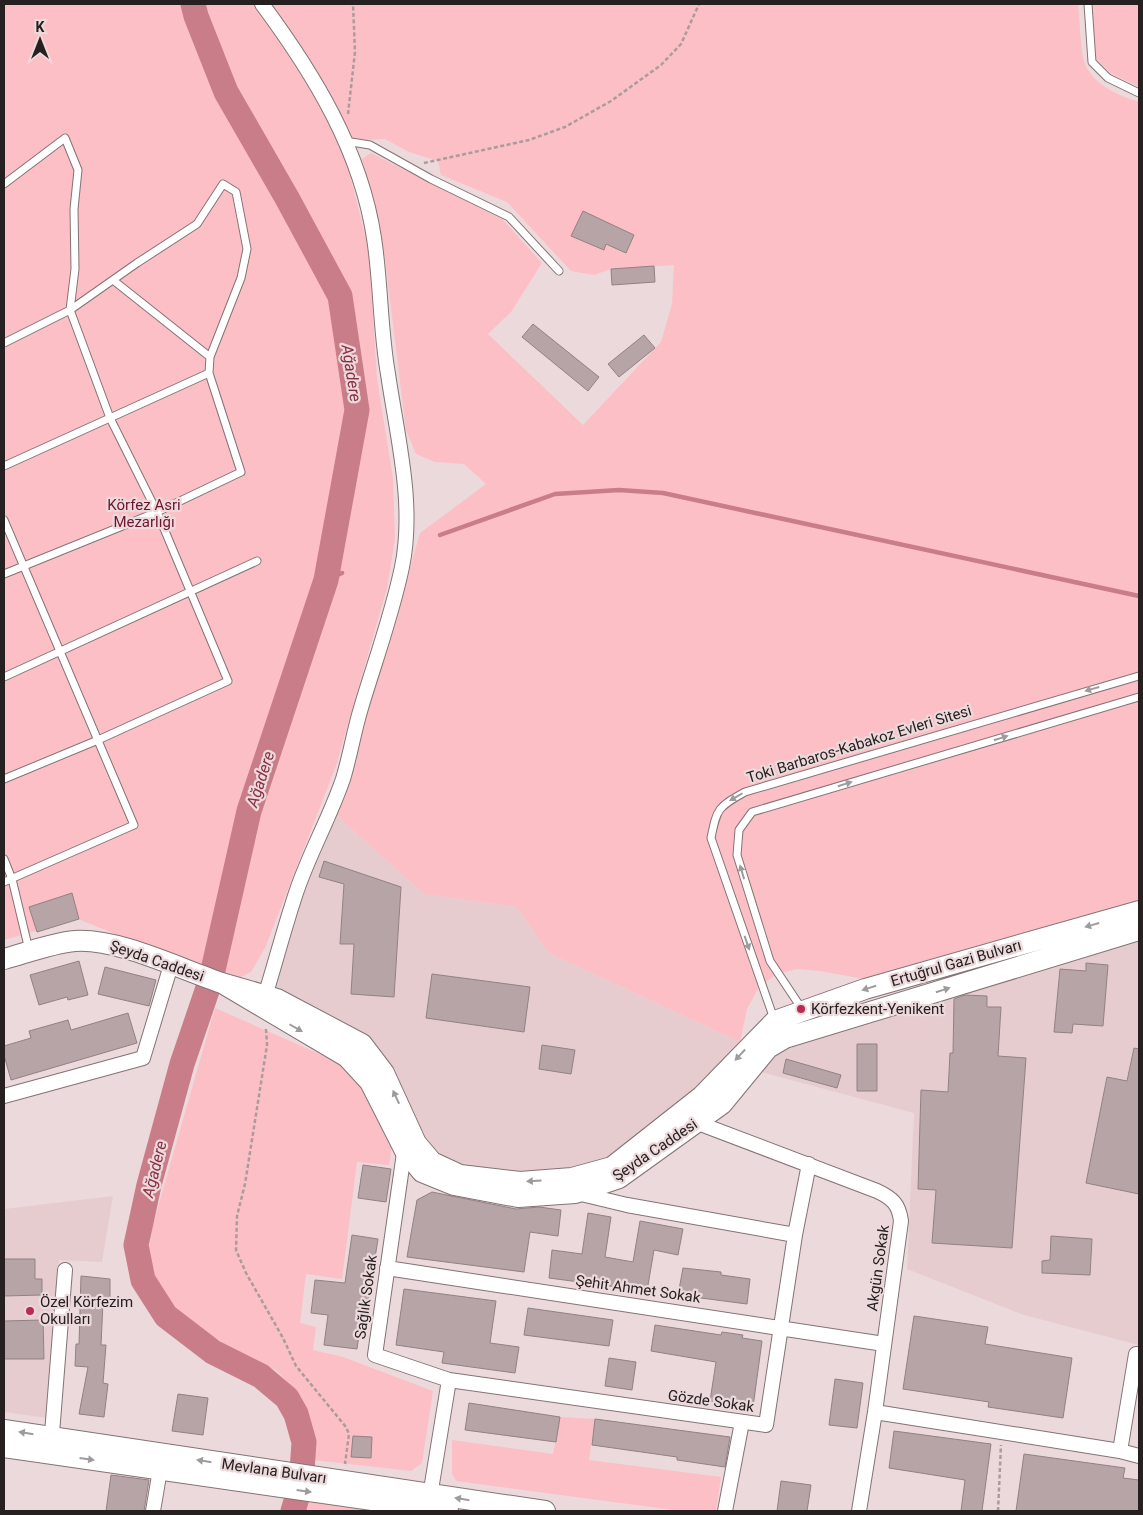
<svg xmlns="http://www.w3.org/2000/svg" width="1143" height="1515" font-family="Roboto,sans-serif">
  <rect width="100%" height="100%" fill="#ecd9db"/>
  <path fill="#e7cccf" d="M 335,814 L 424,894 L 517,907 L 549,953 L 740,1042 L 697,1089 L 610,1160 L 580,1169 L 520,1175 L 456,1167 L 435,1156 L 405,1103 L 274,992 L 297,911 Z
    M 1139,937 L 1139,1345 L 1024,1315 L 907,1269 L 914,1113 L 757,1071 L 778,1050 Z
    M 113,1196 L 102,1262 L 59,1260 L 48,1418 L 4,1412 L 4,1209 Z"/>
  <path fill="#fcbfc6" d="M 4,4 L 1078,4 C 1080,18 1080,55 1086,66 C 1095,86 1120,96 1139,102 L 1139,901 L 1002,942 L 864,979 L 820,971 L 797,969 L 777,974 L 759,987 L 747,1009 L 740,1042 L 549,953 L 517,907 L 424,894 L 335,814 L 351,769 L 420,533 L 486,484 L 464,464 L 435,462 L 416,454 L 406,430 L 384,251 L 362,159 L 371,153 L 502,219 L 542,263 L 511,312 L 488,334 L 583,425 L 661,342 L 672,304 L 674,265 L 611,269 L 594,275 L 571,271 L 507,202 L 441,175 L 438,161 L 409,152 L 385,139 L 345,141 L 331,150 L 340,145 L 346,159 L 369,251 L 377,379 L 393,479 L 395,539 L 387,588 L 336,766 L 265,948 L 251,972 L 232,981 L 78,919 L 4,940 Z
    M 1091,4 L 1139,4 L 1139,87 L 1112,74 L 1096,59 Z
    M 215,1008 L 347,1066 L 362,1082 L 393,1138 L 389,1165 L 357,1162 L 342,1279 L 306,1274 L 300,1323 L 316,1327 L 313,1350 L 343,1357 L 433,1391 L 422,1463 L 411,1471 L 313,1460 L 301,1397 L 276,1370 L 240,1354 L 183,1317 L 158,1288 L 148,1260 L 152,1228 Z
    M 560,1417 L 595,1419 L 589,1460 L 721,1477 L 716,1511 L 681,1511 L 456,1481 L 452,1474 L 452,1440 L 553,1454 Z
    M 311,1498 L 403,1511 L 306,1511 Z"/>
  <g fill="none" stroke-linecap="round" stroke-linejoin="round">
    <path stroke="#c97d88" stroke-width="4.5" d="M 440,535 L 555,494 L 619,490 L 663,493 L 1139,596
      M 326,580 L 342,573"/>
    <path stroke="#c97d88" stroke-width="25" d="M 193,4 L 196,16 L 226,92 L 287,198 L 340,296 L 357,410 L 326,580 L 249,811 L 211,979 L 182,1064 L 149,1185 L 136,1245 L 143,1280 L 166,1316 L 213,1352 L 261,1376 L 287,1398 L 296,1414 L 304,1442 L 301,1485 L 293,1511"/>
  </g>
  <path fill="#b6a4a6" stroke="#928183" d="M 583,211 L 634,235 L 626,253 L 606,244 L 604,250 L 571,236 Z
    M 654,266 L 655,282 L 612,285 L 611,269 Z
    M 533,324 L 599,377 L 588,391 L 522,337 Z
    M 644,335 L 655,348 L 619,377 L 608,364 Z
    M 324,861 L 401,887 L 394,997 L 351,994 L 354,944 L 340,944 L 344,884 L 319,877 Z
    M 72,893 L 79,919 L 37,932 L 29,907 Z
    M 79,961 L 88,995 L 68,1000 L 67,997 L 39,1005 L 30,975 Z
    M 1086,963 L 1108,965 L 1103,1026 L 1073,1024 L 1072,1033 L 1054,1032 L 1060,969 L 1086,971 Z
    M 105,967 L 156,980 L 149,1006 L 98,994 Z
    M 432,974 L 530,987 L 524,1032 L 426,1018 Z
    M 965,995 L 987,996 L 987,1007 L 1001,1007 L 998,1056 L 1026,1058 L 1012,1248 L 932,1243 L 936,1190 L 918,1189 L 921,1090 L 948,1092 L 950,1053 L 953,1053 L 954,999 Z
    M 128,1013 L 137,1043 L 11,1080 L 4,1055 L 4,1046 L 31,1038 L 29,1031 L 68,1020 L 71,1030 Z
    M 857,1044 L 877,1044 L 877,1091 L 857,1091 Z
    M 542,1045 L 575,1050 L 571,1074 L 539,1069 Z
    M 1134,1048 L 1139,1049 L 1139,1194 L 1086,1183 L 1107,1077 L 1127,1081 Z
    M 786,1059 L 841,1075 L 837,1088 L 783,1073 Z
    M 363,1165 L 391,1169 L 386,1202 L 358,1198 Z
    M 432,1192 L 516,1209 L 539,1207 L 561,1210 L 558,1236 L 530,1232 L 524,1272 L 407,1257 L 417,1200 Z
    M 588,1213 L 611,1217 L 605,1257 L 633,1262 L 640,1221 L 683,1229 L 678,1255 L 654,1250 L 647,1291 L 549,1278 L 552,1250 L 582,1254 Z
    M 352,1235 L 378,1239 L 365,1321 L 361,1320 L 357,1349 L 324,1345 L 328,1315 L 311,1313 L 315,1280 L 345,1283 Z
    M 1051,1236 L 1092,1239 L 1090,1275 L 1042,1273 L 1042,1261 L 1050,1260 Z
    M 4,1259 L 35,1259 L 35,1279 L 42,1279 L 42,1295 L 4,1296 Z
    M 683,1268 L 721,1272 L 721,1275 L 750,1279 L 747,1304 L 678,1295 Z
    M 81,1276 L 110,1279 L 110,1302 L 103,1302 L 101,1345 L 106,1345 L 103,1383 L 108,1384 L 104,1417 L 79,1414 L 88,1367 L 75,1366 L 76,1344 L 79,1344 Z
    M 404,1289 L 496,1301 L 490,1343 L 519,1347 L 515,1373 L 442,1363 L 444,1352 L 396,1345 Z
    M 528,1308 L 613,1320 L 609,1346 L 524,1335 Z
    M 914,1316 L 988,1327 L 985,1344 L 1072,1358 L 1063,1418 L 988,1407 L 989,1402 L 903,1389 Z
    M 43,1320 L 44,1359 L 4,1359 L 4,1321 Z
    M 655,1325 L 721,1335 L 722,1332 L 743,1335 L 742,1338 L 762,1341 L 753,1407 L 710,1401 L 716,1362 L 651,1351 Z
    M 609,1358 L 636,1362 L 632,1390 L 605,1386 Z
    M 835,1379 L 863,1383 L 857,1428 L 829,1425 Z
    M 178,1394 L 208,1398 L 203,1435 L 172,1431 Z
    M 469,1403 L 560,1417 L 556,1442 L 465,1430 Z
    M 595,1419 L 730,1437 L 725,1467 L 677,1460 L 677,1457 L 592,1445 Z
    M 894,1431 L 991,1444 L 982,1511 L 961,1511 L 965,1480 L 889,1468 Z
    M 353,1436 L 372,1437 L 371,1458 L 351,1457 Z
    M 1024,1454 L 1125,1468 L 1123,1478 L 1139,1480 L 1139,1511 L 1016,1511 Z
    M 111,1475 L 149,1480 L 144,1511 L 106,1511 Z
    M 781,1481 L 811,1485 L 807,1511 L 777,1511 Z"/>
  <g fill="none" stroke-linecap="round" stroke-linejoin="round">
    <defs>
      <path id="lane" d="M 1088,4 L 1092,62 L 1108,78 L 1139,93
        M 345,141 L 370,145 L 431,179 L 509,217 L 559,271
        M 4,184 L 65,138 L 78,170 L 74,209 L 75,269 L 70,310 L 110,418 L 157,512 L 228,681 L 98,740 L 4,779
        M 113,280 L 210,357
        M 4,343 L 70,310 L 137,263 L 197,224 L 223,184 L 236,192 L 247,249 L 241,278 L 210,357 L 209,373 L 4,466
        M 4,520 L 134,825 L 4,882
        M 4,574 L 157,512 L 241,472 L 209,373
        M 4,677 L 257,561
        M 4,859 L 12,879 L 29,950
        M 802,1009 L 770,961 L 737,855 L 739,830 L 752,812 L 1139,697
        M 774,1019 L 711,838 C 717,808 718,807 745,792 L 1139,676"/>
      <path id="street" d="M 262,4 C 314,74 361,151 374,238 C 381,283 380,329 388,374 C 397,436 415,504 402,567 C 392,615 375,661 361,708 C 354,731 350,756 343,779 C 330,817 310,852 297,890 C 285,925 276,961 265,996 L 268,1004
        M 4,1096 L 143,1058 L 171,965
        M 690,1120 L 877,1191 C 892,1198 899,1204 901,1221 L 875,1412 L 859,1511
        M 405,1146 L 375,1355 L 449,1380 L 429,1502
        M 577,1193 L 627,1205 L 795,1235
        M 387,1268 L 884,1344
        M 1139,1354 L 1136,1354 L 1120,1451 L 1139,1456
        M 449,1380 L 766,1425 L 795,1235 L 809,1164
        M 875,1412 L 1120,1451
        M 51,1446 L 65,1270
        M 153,1511 L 160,1470
        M 725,1511 L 742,1422"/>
      <path id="secondary" d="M 1139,911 L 865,989 L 775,1021 L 702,1096 L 612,1167 L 572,1178 L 520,1182 L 460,1175 L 432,1162 L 416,1143 L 384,1073 L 362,1044 L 277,999 L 222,983 L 347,1057 L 370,1082 L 405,1151 L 422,1172 L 454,1185 L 518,1197 L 575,1193 L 619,1178 L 722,1104 L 768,1048 L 785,1038 L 1139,930
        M 4,959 C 26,953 52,943 75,941 C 118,938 180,969 222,983
        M 4,1430 L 545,1511
        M 4,1447 L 448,1511"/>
    </defs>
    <use href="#lane" stroke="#837374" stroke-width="9"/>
    <use href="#street" stroke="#837374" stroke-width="16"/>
    <use href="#secondary" stroke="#837374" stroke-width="22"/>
    <path stroke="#aa9c9d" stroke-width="2.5" stroke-dasharray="4 2.5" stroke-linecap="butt" d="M 348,114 L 355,52 L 353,4
      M 424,163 L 529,140 L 565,127 L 611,101 L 661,65 L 681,44 L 699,4
      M 266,1029 L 267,1045 L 245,1184 L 237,1216 L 236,1250 L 246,1273 L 283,1338 L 296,1366 L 346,1427 L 349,1434 L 345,1464
      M 998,1511 L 1001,1445"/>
    <use href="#lane" stroke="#fff" stroke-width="7"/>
    <use href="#street" stroke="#fff" stroke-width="14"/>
    <use href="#secondary" stroke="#fff" stroke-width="20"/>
  </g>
  <defs><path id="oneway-solid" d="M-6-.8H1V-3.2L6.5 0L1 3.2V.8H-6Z" transform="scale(1.25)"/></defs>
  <g fill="#9d9b9b">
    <use href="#oneway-solid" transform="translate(1092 689) rotate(164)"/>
    <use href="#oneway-solid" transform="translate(1001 738) rotate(-17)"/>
    <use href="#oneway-solid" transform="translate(845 784) rotate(-17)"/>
    <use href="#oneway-solid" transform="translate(736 797) rotate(150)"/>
    <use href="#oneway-solid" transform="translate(742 872) rotate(-107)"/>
    <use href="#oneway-solid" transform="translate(1092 925) rotate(164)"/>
    <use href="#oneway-solid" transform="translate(747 943) rotate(71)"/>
    <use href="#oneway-solid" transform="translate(869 988) rotate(162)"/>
    <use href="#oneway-solid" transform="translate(943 990) rotate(-17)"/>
    <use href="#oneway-solid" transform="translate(296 1028) rotate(30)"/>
    <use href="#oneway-solid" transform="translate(740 1055) rotate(133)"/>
    <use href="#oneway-solid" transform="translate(396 1097) rotate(-115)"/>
    <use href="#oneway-solid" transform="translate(534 1181) rotate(176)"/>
    <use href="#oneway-solid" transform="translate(26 1433) rotate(-171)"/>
    <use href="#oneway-solid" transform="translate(87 1459) rotate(8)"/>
    <use href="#oneway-solid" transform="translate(204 1461) rotate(-171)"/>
    <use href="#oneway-solid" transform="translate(304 1491) rotate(8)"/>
    <use href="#oneway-solid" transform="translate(462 1499) rotate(-171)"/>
  </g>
  <g fill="#ba2a51" stroke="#ecd9db" stroke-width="2">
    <circle cx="801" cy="1009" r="5"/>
    <circle cx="30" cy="1311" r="5"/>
  </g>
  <g text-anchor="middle" stroke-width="4.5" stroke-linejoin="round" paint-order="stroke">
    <g font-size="15" fill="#70142d" stroke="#ecd9db">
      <text x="144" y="510">Körfez Asri<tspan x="144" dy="17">Mezarlığı</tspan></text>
    </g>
    <g font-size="15" fill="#262020" stroke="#ecd9db">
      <text transform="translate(859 744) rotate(-17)" y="5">Toki Barbaros-Kabakoz Evleri Sitesi</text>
      <text transform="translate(157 961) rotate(19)" y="5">Şeyda Caddesi</text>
      <text transform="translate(956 963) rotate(-16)" y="5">Ertuğrul Gazi Bulvarı</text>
      <text transform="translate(655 1150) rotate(-34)" y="5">Şeyda Caddesi</text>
      <text transform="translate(878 1268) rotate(-82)" y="5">Akgün Sokak</text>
      <text transform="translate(638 1289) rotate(8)" y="5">Şehit Ahmet Sokak</text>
      <text transform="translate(366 1297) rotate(-82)" y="5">Sağlık Sokak</text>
      <text transform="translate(711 1401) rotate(8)" y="5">Gözde Sokak</text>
      <text transform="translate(274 1471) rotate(8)" y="5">Mevlana Bulvarı</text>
    </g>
    <g font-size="15" fill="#262020" stroke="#ecd9db" text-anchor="start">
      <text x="811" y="1014">Körfezkent-Yenikent</text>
      <text x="40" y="1307">Özel Körfezim<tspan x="40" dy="17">Okulları</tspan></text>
    </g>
    <g font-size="16" font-style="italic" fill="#8a2e42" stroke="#ecd9db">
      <text transform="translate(352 373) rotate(81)" y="6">Ağadere</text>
      <text transform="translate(260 779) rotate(-72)" y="6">Ağadere</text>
      <text transform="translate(154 1169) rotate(-76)" y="6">Ağadere</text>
    </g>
  </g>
  <rect width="1143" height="1515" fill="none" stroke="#262020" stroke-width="10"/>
  <g transform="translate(40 40)" stroke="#ecd9db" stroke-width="4" paint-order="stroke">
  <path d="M0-4L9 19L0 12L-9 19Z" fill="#262020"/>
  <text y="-8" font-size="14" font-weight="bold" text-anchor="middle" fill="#262020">K</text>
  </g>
</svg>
